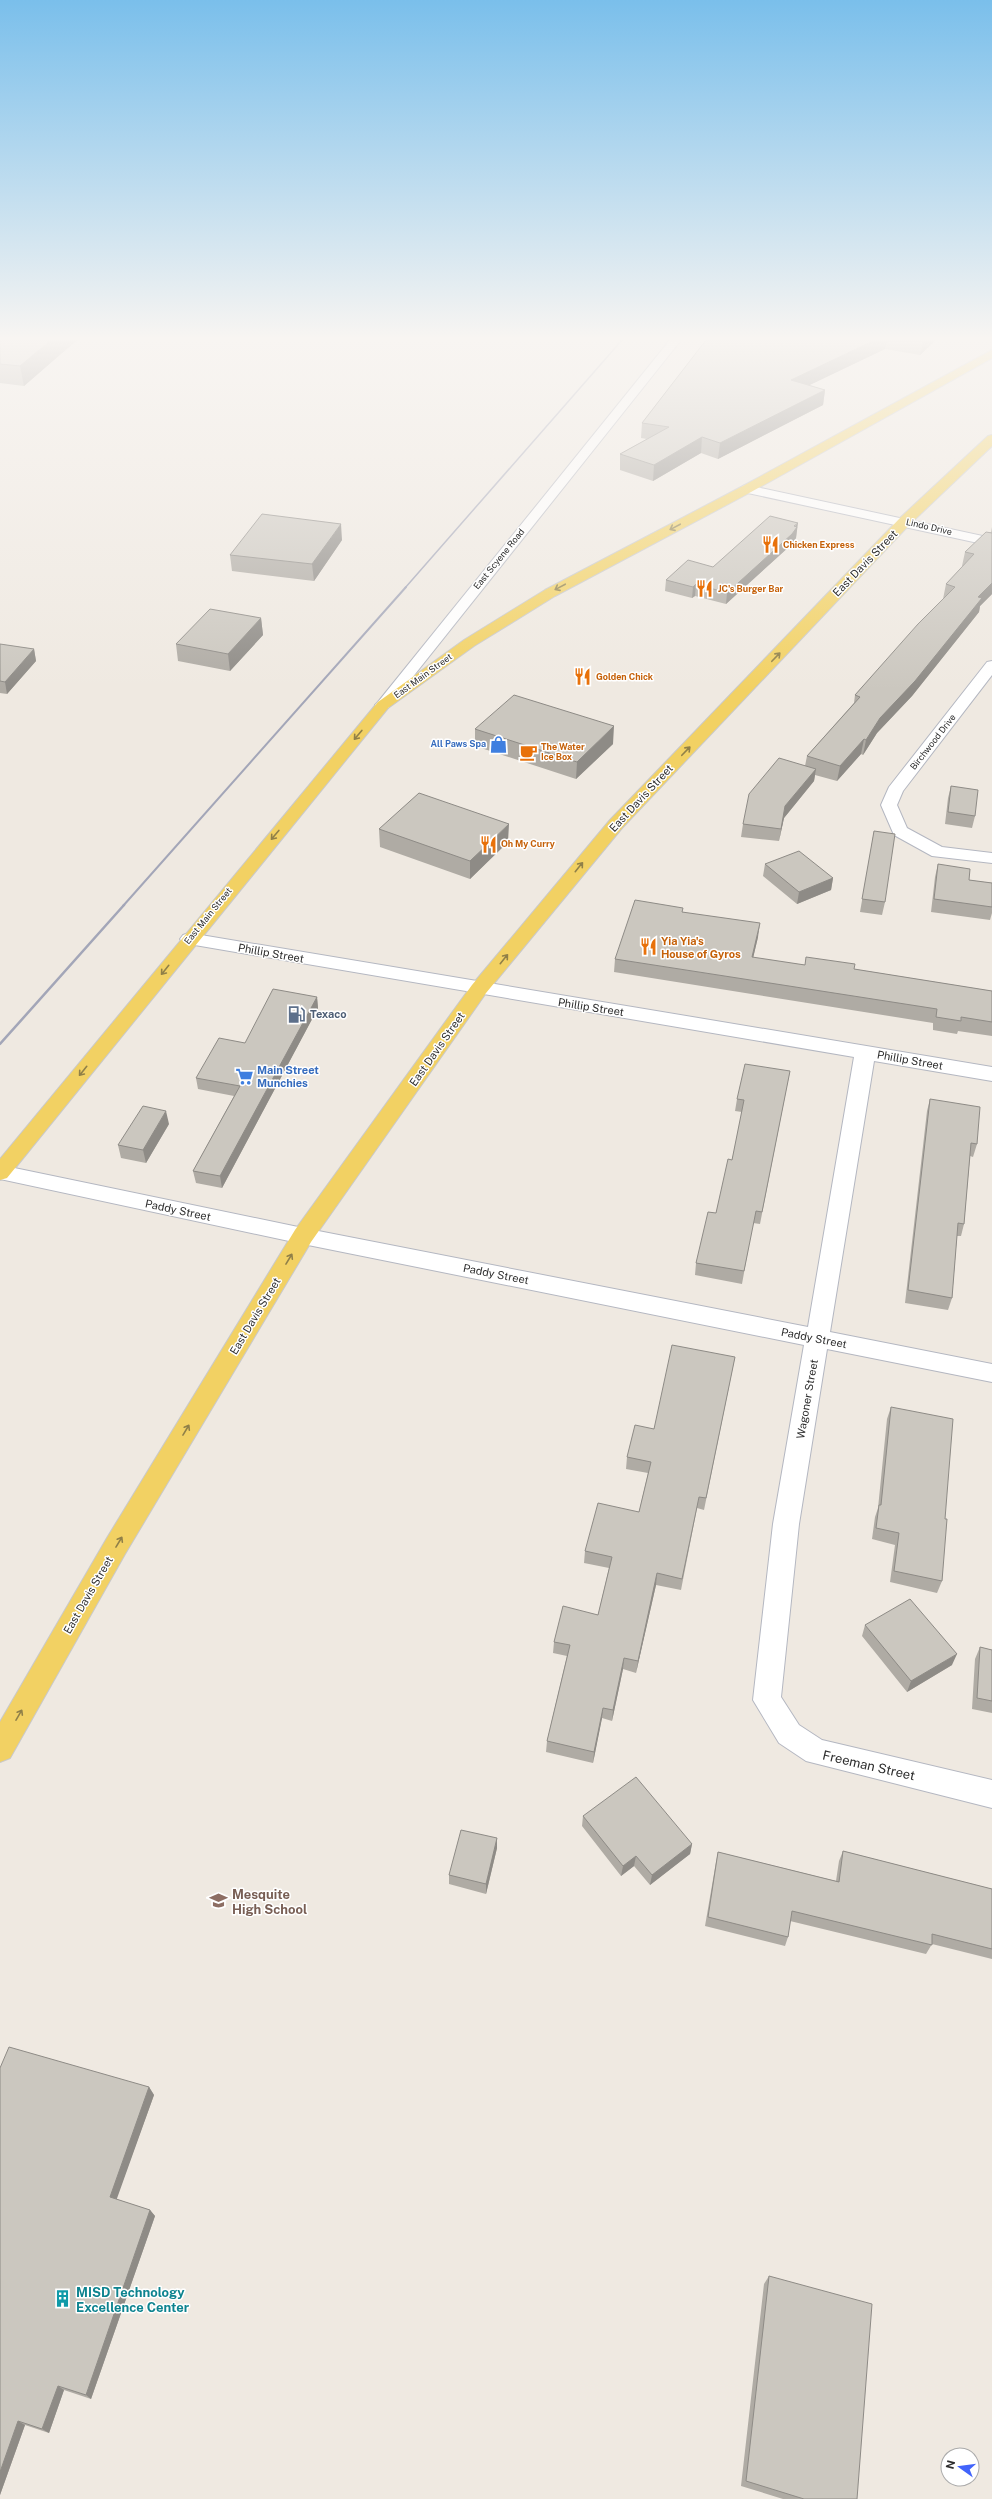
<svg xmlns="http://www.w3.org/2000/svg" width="992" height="2499" font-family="'Public Sans',sans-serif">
  <rect width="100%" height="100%" fill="#efe9e1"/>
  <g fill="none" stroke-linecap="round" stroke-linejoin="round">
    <defs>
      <path id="minor" d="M 747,485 L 992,538 L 992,546 L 743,492 L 741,489 L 743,486 Z
        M 992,661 L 992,675 L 903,791 L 897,805 L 907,828 L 942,847 L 992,853 L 992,863 L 932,856 L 894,835 L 881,805 L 889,787 L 987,662 Z
        M 189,933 L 992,1067 L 992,1081 L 874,1061 L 830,1332 L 992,1364 L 992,1382 L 827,1349 L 799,1524 L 781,1697 L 799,1725 L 822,1740 L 992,1780 L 992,1808 L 806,1761 L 779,1743 L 753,1700 L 773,1524 L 804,1345 L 303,1244 L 0,1179 L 0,1165 L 303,1228 L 808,1327 L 854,1057 L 183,943 L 180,939 L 183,935 Z"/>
      <path id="tertiary" d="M 670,340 L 681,340 L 388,708 L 378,708 L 375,705 L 378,702 Z"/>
      <path id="primary" d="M 992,350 L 992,358 L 751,492 L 555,596 L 474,646 L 388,708 L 7,1178 L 0,1180 L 0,1159 L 378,702 L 464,640 L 545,590 L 743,486 Z
        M 992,435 L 992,446 L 910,524 L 622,828 L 486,993 L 311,1242 L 125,1554 L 10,1758 L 0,1762 L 0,1722 L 107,1538 L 295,1230 L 472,985 L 610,820 L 900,518 L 988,436 Z"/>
    </defs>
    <use href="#minor" stroke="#b4b7c1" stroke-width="2"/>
    <use href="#tertiary" stroke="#b4b7c1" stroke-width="2"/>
    <use href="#primary" stroke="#c9c9c9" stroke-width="2"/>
    <use href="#minor" fill="#fff" fill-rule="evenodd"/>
    <use href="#tertiary" fill="#fff" fill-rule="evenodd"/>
    <use href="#primary" fill="#f2d163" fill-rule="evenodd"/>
    <path stroke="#a3a6b8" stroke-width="1.5" d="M 405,588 L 622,340"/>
    <path stroke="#a3a6b8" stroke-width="2" d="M 123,906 L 406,587"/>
    <path stroke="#a3a6b8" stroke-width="2.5" d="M 0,1044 L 124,905"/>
  </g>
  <path fill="#afaba4" d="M 0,340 L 77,340 L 24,386 L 0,383 Z
    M 706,340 L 936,340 L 920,355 L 885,349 L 809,385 L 825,390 L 823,405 L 718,459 L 701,453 L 653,481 L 620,470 L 620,454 L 647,439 L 641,438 L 642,423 Z
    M 797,527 L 796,538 L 791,545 L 726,604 L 695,596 L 692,598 L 665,591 L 666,580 L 713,567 Z
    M 992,527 L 992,594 L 980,606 L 979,612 L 912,696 L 877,733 L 863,755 L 861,754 L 837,781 L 815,775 L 814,781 L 784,818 L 779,841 L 741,837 L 743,824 L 805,766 L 807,756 L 854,703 L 855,695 L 944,599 L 943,599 L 946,584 L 963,566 L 962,566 L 965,552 L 991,532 Z
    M 342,540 L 314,581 L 232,571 L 230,555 Z
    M 261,618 L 263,635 L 230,671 L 178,661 L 176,644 Z
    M 0,644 L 34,649 L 36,661 L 7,694 L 0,693 Z
    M 475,729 L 613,744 L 576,779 L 475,746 Z
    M 951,786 L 975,816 L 972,828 L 945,824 L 948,798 Z
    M 379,829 L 508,842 L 470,879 L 380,847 Z
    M 874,831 L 885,902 L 882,915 L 860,912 Z
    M 765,864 L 833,878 L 831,890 L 797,904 L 763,876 Z
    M 938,864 L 969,880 L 992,883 L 992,913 L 990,920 L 931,912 L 935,877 Z
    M 683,912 L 758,937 L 753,958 L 805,965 L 854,969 L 992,991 L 992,1036 L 958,1031 L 957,1034 L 933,1030 L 933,1023 L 614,972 L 615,959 Z
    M 317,997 L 318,1008 L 222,1188 L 196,1183 L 193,1171 L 234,1096 L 198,1089 L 196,1078 L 245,1043 Z
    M 790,1071 L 760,1224 L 753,1223 L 742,1284 L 695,1275 L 696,1263 L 716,1213 L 732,1160 L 742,1112 L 735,1111 L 737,1099 Z
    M 930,1099 L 977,1144 L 973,1157 L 970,1156 L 964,1224 L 961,1236 L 957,1236 L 952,1298 L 948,1310 L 905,1303 L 927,1111 Z
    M 169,1124 L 146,1163 L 121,1158 L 118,1145 Z
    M 735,1357 L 704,1510 L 697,1508 L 681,1590 L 656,1585 L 636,1673 L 623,1669 L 612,1721 L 602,1718 L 593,1763 L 546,1752 L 547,1741 L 567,1656 L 553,1653 L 554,1642 L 598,1615 L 609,1568 L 584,1563 L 585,1551 L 639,1512 L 648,1473 L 626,1469 L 627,1457 L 654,1429 Z
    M 891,1407 L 945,1519 L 942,1581 L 937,1593 L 890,1582 L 895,1545 L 872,1539 L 875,1517 L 878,1508 L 887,1419 Z
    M 865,1625 L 952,1665 L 907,1692 L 862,1636 Z
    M 980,1647 L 992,1650 L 992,1713 L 972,1709 L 975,1659 Z
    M 583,1816 L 692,1844 L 690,1854 L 650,1885 L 634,1866 L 621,1876 L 582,1826 Z
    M 497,1838 L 497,1848 L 486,1894 L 449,1884 L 449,1875 Z
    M 843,1851 L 992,1889 L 992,1959 L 932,1944 L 926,1954 L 790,1921 L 788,1937 L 785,1946 L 705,1926 L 716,1862 L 718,1852 L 836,1881 L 839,1861 Z
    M 0,2068 L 149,2087 L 154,2095 L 116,2199 L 150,2210 L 155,2216 L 91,2399 L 64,2390 L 49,2433 L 25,2425 L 0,2495 Z
    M 769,2276 L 857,2499 L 783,2499 L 741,2486 L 764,2284 Z"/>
  <path fill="#8e8b86" d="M 51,340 L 77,340 L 24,386 L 20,366 Z
    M 875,340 L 887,340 L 885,349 L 789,395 L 791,380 Z
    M 924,340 L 936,340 L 920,355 L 923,341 Z
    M 825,390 L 823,405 L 718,459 L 720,443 Z
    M 702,437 L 701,453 L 653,481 L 654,465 Z
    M 798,523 L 796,538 L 791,545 L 726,604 L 727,593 Z
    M 341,524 L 342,540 L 314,581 L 312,564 Z
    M 992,583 L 992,594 L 980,606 L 979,612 L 912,696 L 877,733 L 863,755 L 866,740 L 880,718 L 978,597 Z
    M 696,584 L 695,596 L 692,598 L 693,587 Z
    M 261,618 L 263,635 L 230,671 L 228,654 Z
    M 34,649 L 36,661 L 7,694 L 5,682 Z
    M 614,726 L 613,744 L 576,779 L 577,762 Z
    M 864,739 L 861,754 L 837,781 L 840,766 Z
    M 816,769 L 814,781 L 784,818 L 779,841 L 785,806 Z
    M 509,824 L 508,842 L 470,879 L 470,861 Z
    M 833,878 L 831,890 L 797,904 L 799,892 Z
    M 760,923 L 758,937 L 750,971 L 752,957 Z
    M 317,997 L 318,1008 L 222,1188 L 220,1176 Z
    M 166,1111 L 169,1124 L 146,1163 L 143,1150 Z
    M 657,1573 L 656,1585 L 636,1673 L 638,1661 Z
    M 957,1654 L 952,1665 L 907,1692 L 911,1681 Z
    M 624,1658 L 623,1669 L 612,1721 L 613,1710 Z
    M 603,1708 L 602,1718 L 593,1763 L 594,1752 Z
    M 497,1838 L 497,1848 L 486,1894 L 486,1884 Z
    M 692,1844 L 690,1854 L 650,1885 L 652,1875 Z
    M 636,1856 L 634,1866 L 621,1876 L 623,1866 Z
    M 149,2087 L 154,2095 L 115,2204 L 110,2197 Z
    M 150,2210 L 155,2216 L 91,2399 L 86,2395 Z
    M 58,2386 L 64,2390 L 49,2433 L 42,2429 Z
    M 18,2421 L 25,2425 L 0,2495 L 0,2472 Z"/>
  <path fill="#cbc7bf" stroke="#8e8b86" d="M 0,340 L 51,340 L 20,366 L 0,364 Z
    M 706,340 L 875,340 L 791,380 L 825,390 L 720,443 L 702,437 L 654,465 L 620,454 L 669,427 L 642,423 Z
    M 262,514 L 341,524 L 312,564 L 230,555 Z
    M 770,516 L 798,523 L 794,526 L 797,527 L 792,534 L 727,593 L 696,584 L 693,587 L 666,580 L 688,560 L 713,567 Z
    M 986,532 L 992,533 L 992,583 L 978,597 L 982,598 L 915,681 L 880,718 L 866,740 L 864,739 L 840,766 L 807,756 L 860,697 L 855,695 L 918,624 L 955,587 L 946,584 L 974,554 L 965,552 Z
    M 210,609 L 261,618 L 228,654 L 176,644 Z
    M 0,644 L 34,649 L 5,682 L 0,681 Z
    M 514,695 L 614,726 L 577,762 L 475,729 Z
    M 779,758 L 816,769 L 785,806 L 781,829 L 743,824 L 749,794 Z
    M 951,786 L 978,790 L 975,816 L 948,812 Z
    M 419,793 L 509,824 L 470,861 L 379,829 Z
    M 874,831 L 895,834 L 885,902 L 862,899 Z
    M 799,851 L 833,878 L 799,892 L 765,864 Z
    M 938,864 L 970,869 L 969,880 L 992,883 L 992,907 L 934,899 Z
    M 635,900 L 683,908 L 682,912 L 760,923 L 752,957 L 805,965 L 806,957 L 855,964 L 854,969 L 992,991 L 992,1022 L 961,1017 L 961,1021 L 936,1017 L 937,1009 L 615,959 Z
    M 273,989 L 317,997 L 220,1176 L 193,1171 L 240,1086 L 196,1078 L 219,1038 L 245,1043 Z
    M 745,1064 L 790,1071 L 762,1212 L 756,1211 L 744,1271 L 696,1263 L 708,1212 L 716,1213 L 728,1159 L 732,1160 L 744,1100 L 737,1099 Z
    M 930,1099 L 980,1107 L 977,1144 L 971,1143 L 964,1224 L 958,1223 L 952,1298 L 908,1290 Z
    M 143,1106 L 166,1111 L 143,1150 L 118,1145 Z
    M 672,1345 L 735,1357 L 706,1498 L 699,1497 L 682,1579 L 657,1573 L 638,1661 L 624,1658 L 613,1710 L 603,1708 L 594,1752 L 547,1741 L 570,1645 L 554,1642 L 563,1606 L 598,1615 L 612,1557 L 585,1551 L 598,1503 L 639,1512 L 651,1462 L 627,1457 L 635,1425 L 654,1429 Z
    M 891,1407 L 953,1419 L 945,1519 L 947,1519 L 942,1581 L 894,1571 L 899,1533 L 876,1528 L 879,1505 L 881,1505 Z
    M 910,1599 L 957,1654 L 911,1681 L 865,1625 Z
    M 980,1647 L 992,1650 L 992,1701 L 977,1698 Z
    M 636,1777 L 692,1844 L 652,1875 L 636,1856 L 623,1866 L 583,1816 Z
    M 461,1830 L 497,1838 L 486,1884 L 449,1875 Z
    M 843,1851 L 992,1889 L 992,1949 L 932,1934 L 932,1945 L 792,1911 L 788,1937 L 708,1917 L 718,1852 L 839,1882 Z
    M 9,2047 L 149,2087 L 110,2197 L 150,2210 L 86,2395 L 58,2386 L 42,2429 L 18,2421 L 0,2472 L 0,2068 Z
    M 769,2276 L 872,2304 L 857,2499 L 804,2499 L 746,2481 Z"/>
  <defs><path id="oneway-shaft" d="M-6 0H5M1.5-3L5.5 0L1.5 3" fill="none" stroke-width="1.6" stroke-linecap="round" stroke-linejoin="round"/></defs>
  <g stroke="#908048">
    <use href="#oneway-shaft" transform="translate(675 527) rotate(152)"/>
    <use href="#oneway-shaft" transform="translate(560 587) rotate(152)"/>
    <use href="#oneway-shaft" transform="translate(776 657) rotate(-46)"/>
    <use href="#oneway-shaft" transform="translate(358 735) rotate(130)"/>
    <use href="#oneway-shaft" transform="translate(686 751) rotate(-46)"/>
    <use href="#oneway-shaft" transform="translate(275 835) rotate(130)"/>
    <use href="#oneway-shaft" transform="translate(579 867) rotate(-51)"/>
    <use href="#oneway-shaft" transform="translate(504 959) rotate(-51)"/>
    <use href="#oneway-shaft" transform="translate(165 970) rotate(129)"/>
    <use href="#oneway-shaft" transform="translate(83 1071) rotate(129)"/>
    <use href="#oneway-shaft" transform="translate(289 1259) rotate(-59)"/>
    <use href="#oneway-shaft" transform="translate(186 1430) rotate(-59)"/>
    <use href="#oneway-shaft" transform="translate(119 1542) rotate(-59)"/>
    <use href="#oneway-shaft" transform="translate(19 1715) rotate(-60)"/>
  </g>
  <linearGradient id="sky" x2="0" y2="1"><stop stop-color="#7abfeb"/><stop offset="0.49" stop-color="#f8f5f2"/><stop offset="1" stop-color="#f8f5f2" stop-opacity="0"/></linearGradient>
  <rect width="992" height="690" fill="url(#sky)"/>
  <defs>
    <symbol id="restaurant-bare" viewBox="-9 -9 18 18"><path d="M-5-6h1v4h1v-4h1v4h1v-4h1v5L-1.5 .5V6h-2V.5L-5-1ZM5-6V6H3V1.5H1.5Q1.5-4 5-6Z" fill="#e8710a" stroke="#fff" stroke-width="2.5" paint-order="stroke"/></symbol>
    <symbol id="shop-bare" viewBox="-9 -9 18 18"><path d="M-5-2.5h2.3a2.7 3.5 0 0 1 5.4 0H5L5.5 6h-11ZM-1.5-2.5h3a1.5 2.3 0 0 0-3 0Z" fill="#3f7fe0" stroke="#fff" stroke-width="2.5" paint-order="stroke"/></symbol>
    <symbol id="cafe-bare" viewBox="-9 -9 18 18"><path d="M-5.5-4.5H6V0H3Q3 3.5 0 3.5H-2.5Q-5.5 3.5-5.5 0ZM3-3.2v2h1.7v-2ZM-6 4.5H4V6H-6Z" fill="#e8710a" stroke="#fff" stroke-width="2.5" paint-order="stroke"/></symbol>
    <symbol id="fuel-bare" viewBox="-9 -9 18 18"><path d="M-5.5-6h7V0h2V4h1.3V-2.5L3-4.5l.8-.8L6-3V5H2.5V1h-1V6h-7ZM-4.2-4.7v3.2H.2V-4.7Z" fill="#5c6f8a" stroke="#fff" stroke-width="2.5" paint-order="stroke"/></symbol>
    <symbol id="supermarket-bare" viewBox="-9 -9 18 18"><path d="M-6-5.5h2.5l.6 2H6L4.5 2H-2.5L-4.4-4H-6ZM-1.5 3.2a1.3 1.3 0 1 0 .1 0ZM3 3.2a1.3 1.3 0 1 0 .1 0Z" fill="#3f7fe0" stroke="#fff" stroke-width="2.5" paint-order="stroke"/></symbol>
    <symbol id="school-bare" viewBox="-9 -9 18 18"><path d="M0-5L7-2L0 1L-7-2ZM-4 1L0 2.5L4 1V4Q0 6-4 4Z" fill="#8d6e63" stroke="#fff" stroke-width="2.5" paint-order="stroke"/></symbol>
    <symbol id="building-bare" viewBox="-9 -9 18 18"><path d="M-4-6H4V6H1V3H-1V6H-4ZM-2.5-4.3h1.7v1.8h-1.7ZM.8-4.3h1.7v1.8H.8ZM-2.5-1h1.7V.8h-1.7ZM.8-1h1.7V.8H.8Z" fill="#0f9aa8" stroke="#fff" stroke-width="2.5" paint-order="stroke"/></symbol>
  </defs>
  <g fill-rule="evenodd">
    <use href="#restaurant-bare" x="758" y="532" width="25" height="25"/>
    <use href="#restaurant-bare" x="692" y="576" width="25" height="25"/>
    <use href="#restaurant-bare" x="570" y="664" width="25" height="25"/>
    <use href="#shop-bare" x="486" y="732" width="25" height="25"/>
    <use href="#cafe-bare" x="516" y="740" width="25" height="25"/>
    <use href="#restaurant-bare" x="476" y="832" width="25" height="25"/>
    <use href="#restaurant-bare" x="636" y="934" width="25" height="25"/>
    <use href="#fuel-bare" x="284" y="1002" width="25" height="25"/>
    <use href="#supermarket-bare" x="232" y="1064" width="25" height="25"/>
    <use href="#school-bare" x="206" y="1888" width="25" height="25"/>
    <use href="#building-bare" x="50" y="2286" width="25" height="25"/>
  </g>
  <g text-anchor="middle" stroke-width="3" stroke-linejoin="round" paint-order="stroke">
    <g font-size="9" fill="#2e2e2e" stroke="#fff">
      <text transform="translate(929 527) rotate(13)" y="3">Lindo Drive</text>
      <text transform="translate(499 559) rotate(-51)" y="3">East Scyene Road</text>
      <text transform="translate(423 676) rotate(-36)" y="3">East Main Street</text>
      <text transform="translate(933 742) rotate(-52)" y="3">Birchwood Drive</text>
      <text transform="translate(208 916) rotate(-51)" y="3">East Main Street</text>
    </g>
    <g font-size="9" font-weight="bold" fill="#c56008" stroke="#fff" text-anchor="start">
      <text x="783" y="548">Chicken Express</text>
      <text x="718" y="592">JC's Burger Bar</text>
      <text x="596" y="680">Golden Chick</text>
      <text x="541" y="750">The Water<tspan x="541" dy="10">Ice Box</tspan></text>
      <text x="501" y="847">Oh My Curry</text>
    </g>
    <g font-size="9" font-weight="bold" fill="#366cbe" stroke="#fff" text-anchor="end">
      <text x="486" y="747">All Paws Spa</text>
    </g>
    <g font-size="11" fill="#2e2e2e" stroke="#fff">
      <text transform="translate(865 563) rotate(-46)" y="4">East Davis Street</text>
      <text transform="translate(641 798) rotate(-47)" y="4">East Davis Street</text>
      <text transform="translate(271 953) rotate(10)" y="4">Phillip Street</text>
      <text transform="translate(591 1007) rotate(9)" y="4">Phillip Street</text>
      <text transform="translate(437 1049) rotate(-55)" y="4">East Davis Street</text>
      <text transform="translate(910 1060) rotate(10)" y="4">Phillip Street</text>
      <text transform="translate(178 1210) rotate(12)" y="4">Paddy Street</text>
      <text transform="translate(496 1274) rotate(11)" y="4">Paddy Street</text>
      <text transform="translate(255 1316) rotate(-59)" y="4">East Davis Street</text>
      <text transform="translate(814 1338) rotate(11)" y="4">Paddy Street</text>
      <text transform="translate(807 1399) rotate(-80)" y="4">Wagoner Street</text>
      <text transform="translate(88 1595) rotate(-60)" y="4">East Davis Street</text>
    </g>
    <g font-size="11" font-weight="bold" fill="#c56008" stroke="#fff" text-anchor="start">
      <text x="661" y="945">Yia Yia's<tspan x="661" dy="13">House of Gyros</tspan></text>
    </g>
    <g font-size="11" font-weight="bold" fill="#4e5e75" stroke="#fff" text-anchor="start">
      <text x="310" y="1018">Texaco</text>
    </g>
    <g font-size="11" font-weight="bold" fill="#366cbe" stroke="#fff" text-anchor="start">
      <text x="257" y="1074">Main Street<tspan x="257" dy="13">Munchies</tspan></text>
    </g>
    <g font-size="13" fill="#2e2e2e" stroke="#fff">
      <text transform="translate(869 1765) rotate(13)" y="5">Freeman Street</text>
    </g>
    <g font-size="13" font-weight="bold" fill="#785e54" stroke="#fff" text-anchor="start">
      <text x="232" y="1899">Mesquite<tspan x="232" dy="15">High School</tspan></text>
    </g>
    <g font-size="13" font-weight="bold" fill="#0d838f" stroke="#fff" text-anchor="start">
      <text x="76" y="2297">MISD Technology<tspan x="76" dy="15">Excellence Center</tspan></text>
    </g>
  </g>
  <g transform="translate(960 2467) rotate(284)"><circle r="19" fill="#ffffff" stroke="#ababab"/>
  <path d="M0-3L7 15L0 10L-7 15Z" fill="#4264fb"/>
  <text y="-6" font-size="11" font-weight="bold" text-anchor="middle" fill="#2e2e2e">N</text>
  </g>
</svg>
